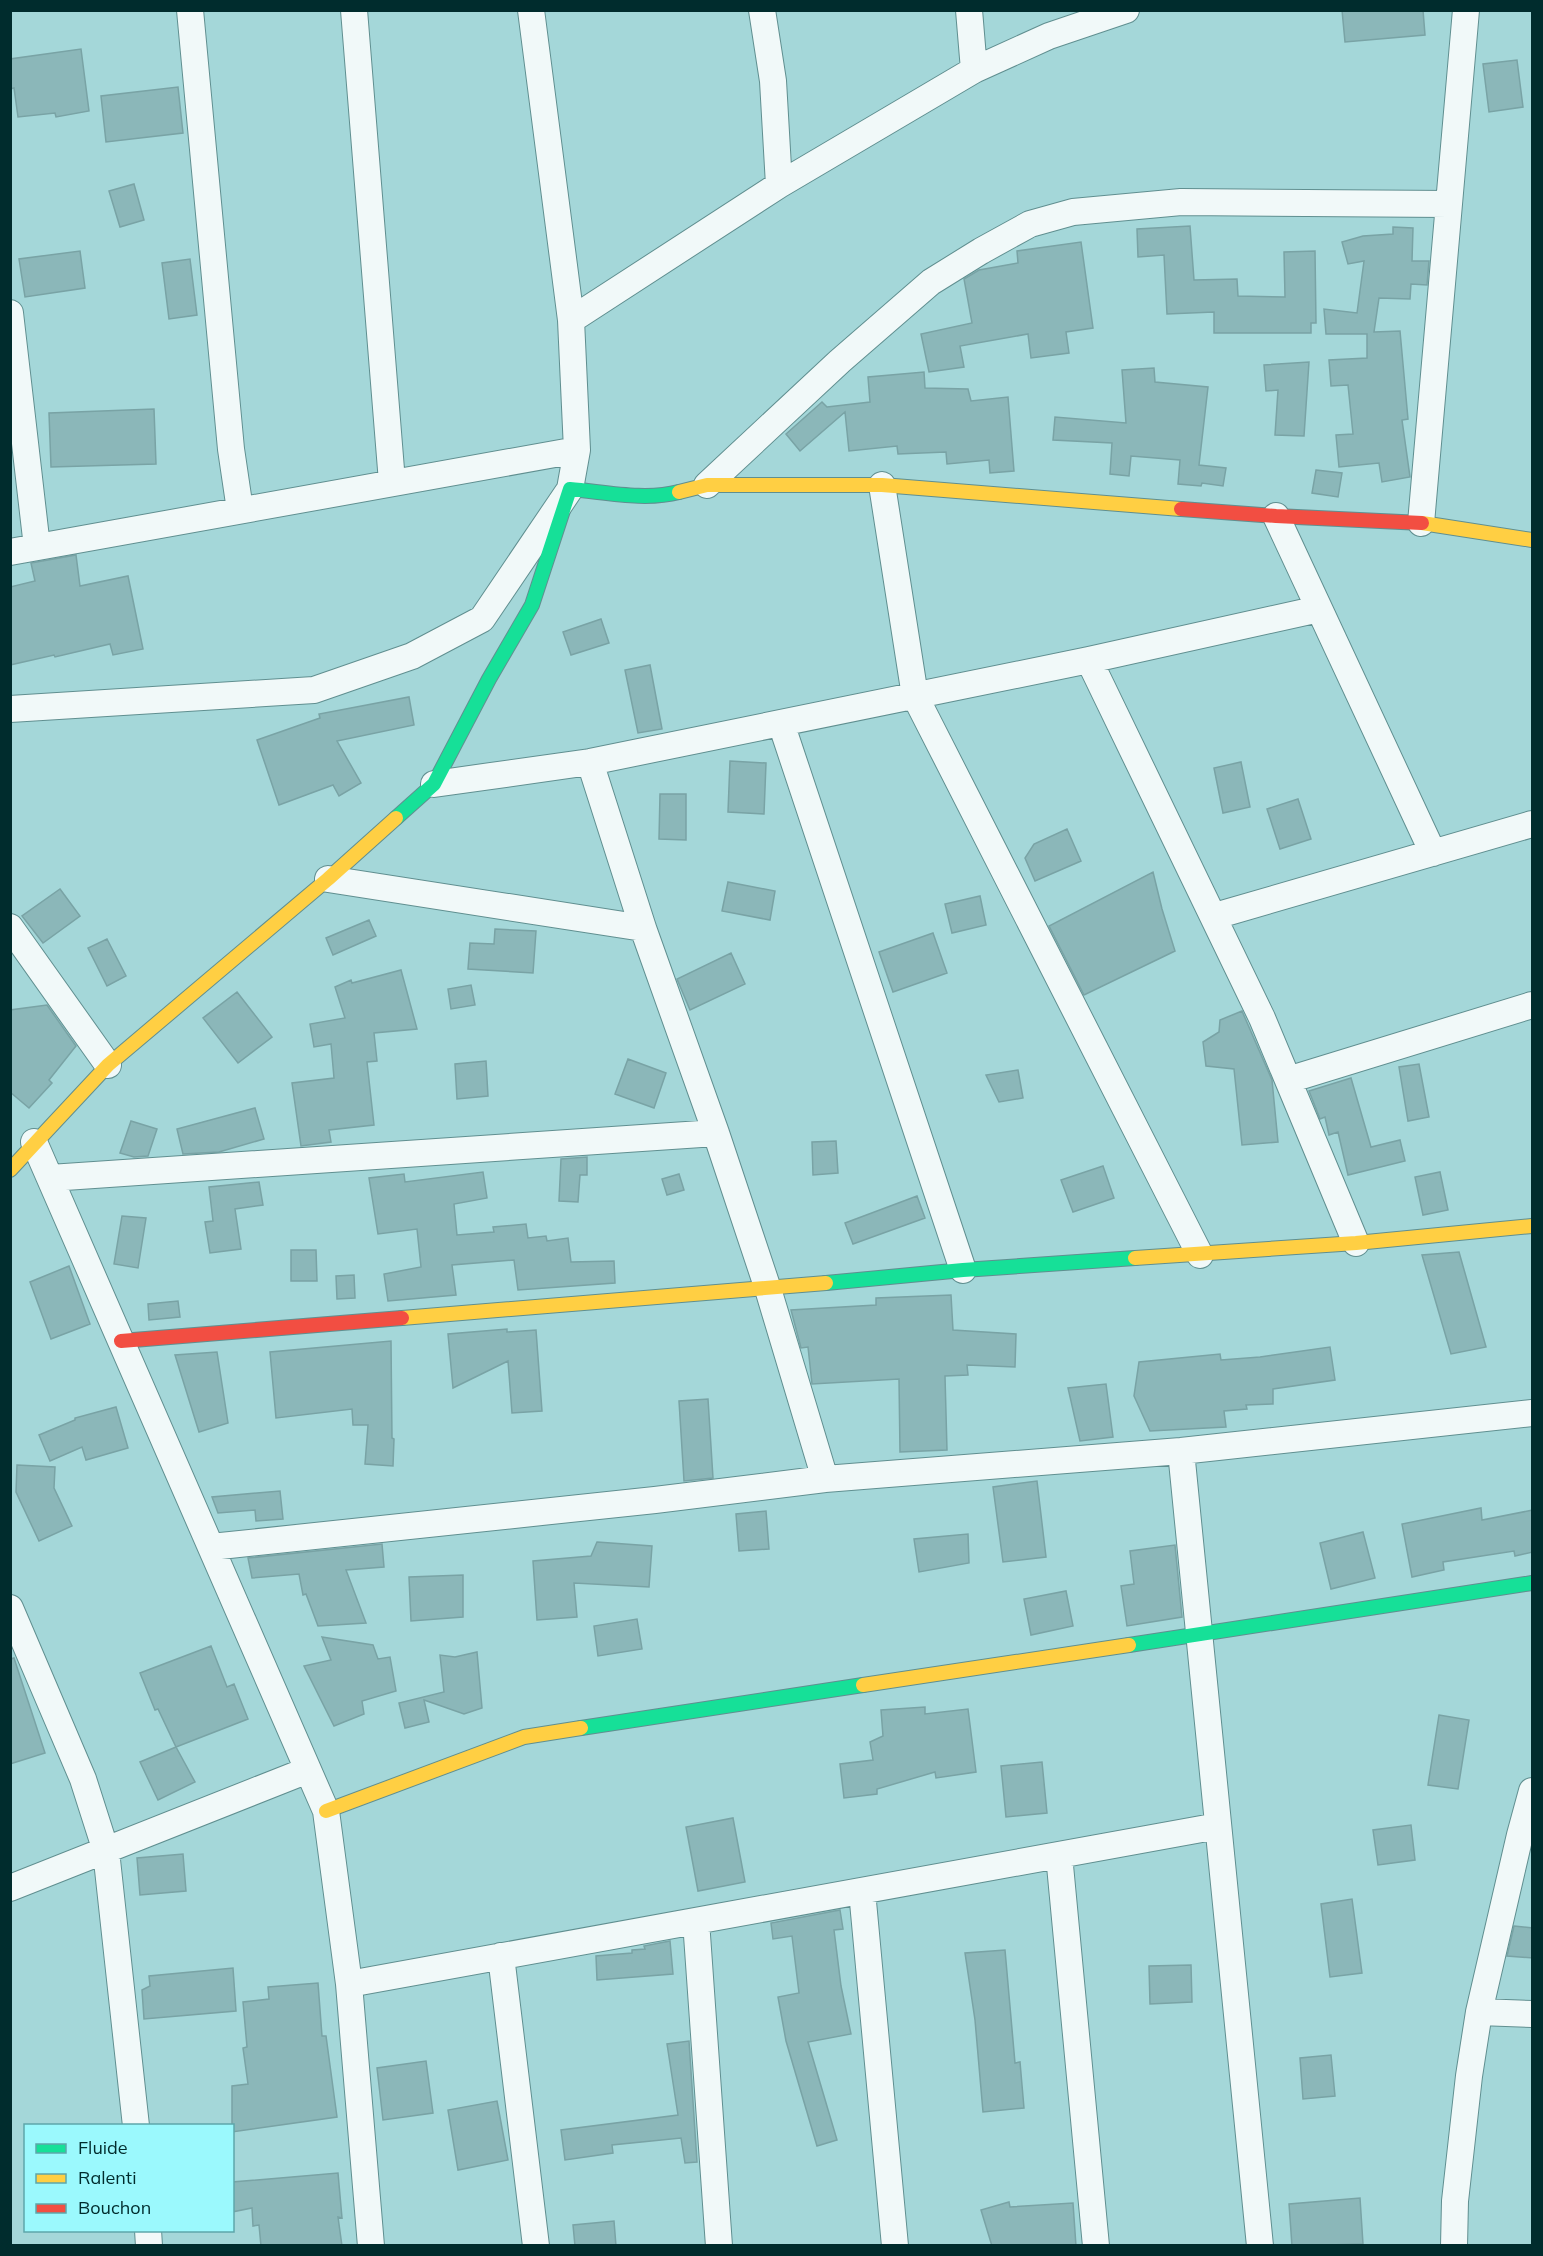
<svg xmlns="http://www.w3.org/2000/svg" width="1543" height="2256" font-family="Mulish,sans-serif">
  <rect width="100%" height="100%" fill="#a4d7d9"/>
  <path fill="#8bb7b9" stroke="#79a3a5" stroke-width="1.5" d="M 1342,10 L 1423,10 L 1425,35 L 1345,42 Z
    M 81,49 L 89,111 L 56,117 L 55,113 L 18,117 L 14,88 L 10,89 L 10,59 Z
    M 1517,60 L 1523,107 L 1489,112 L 1483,64 Z
    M 178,87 L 183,133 L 106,142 L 101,96 Z
    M 134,184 L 144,220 L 120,227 L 109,191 Z
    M 1190,226 L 1194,280 L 1237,279 L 1238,296 L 1285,297 L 1284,252 L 1315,251 L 1316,323 L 1311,323 L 1311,333 L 1214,333 L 1214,312 L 1167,314 L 1164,255 L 1138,257 L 1137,229 Z
    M 1393,227 L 1413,228 L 1412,261 L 1429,261 L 1427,285 L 1411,284 L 1410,299 L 1379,298 L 1374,332 L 1400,331 L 1408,419 L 1402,420 L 1410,477 L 1382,482 L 1379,463 L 1339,467 L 1336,435 L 1353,434 L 1348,385 L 1331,386 L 1329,360 L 1367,358 L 1367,334 L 1326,334 L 1324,309 L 1357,313 L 1364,261 L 1348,264 L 1342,242 L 1363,236 L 1393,234 Z
    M 1081,242 L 1093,328 L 1066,332 L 1069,353 L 1031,358 L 1028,334 L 960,346 L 964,367 L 929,372 L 921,334 L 972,323 L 964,279 L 979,270 L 1018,263 L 1017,251 Z
    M 80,251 L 85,288 L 25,297 L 19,259 Z
    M 190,259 L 197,315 L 169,319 L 162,263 Z
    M 1309,362 L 1304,436 L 1275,435 L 1278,390 L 1266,391 L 1264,365 Z
    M 1154,368 L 1155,382 L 1208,387 L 1199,465 L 1226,468 L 1223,486 L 1202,483 L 1201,486 L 1178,484 L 1180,460 L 1131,456 L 1129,476 L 1110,474 L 1112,443 L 1053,440 L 1055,417 L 1126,423 L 1122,370 Z
    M 924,372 L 925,388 L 968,389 L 971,401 L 1008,397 L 1014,471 L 990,473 L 989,460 L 947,464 L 946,452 L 898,454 L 897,446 L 849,451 L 845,412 L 800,451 L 786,434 L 822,402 L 827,407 L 870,402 L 868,377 Z
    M 154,409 L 156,464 L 51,467 L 49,413 Z
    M 1316,470 L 1342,473 L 1338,497 L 1312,493 Z
    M 76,555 L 80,586 L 128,576 L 143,649 L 113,655 L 110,644 L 55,657 L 54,655 L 10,665 L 10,587 L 35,581 L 31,563 Z
    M 601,619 L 609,643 L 571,655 L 563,632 Z
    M 650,665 L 662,729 L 638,733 L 625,670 Z
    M 409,697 L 414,725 L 337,741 L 361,783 L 339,796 L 333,785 L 279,805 L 257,740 L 320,718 L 319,714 Z
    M 730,761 L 766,763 L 764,814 L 728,812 Z
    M 1241,762 L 1250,807 L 1223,813 L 1214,768 Z
    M 660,794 L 686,794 L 686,840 L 659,839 Z
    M 1298,799 L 1311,839 L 1280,849 L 1267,809 Z
    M 1067,829 L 1081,861 L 1035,881 L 1025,858 L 1034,844 Z
    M 1153,872 L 1162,909 L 1175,951 L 1084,995 L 1049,926 Z
    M 728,882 L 775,891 L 770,920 L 722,911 Z
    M 60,889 L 80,916 L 43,943 L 22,916 Z
    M 980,896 L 986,925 L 952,933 L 945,904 Z
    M 369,920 L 376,936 L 333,955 L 326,938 Z
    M 495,929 L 536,931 L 533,973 L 468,969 L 470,943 L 494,944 Z
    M 933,933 L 947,973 L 893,992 L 879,952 Z
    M 107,939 L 126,976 L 107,986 L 88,948 Z
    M 731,953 L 745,984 L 690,1010 L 677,979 Z
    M 401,970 L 417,1029 L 374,1033 L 377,1061 L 367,1062 L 374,1125 L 329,1130 L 331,1142 L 301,1146 L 292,1083 L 334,1078 L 331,1044 L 314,1047 L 310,1024 L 345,1018 L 335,987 L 351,980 L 352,983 Z
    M 471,985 L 475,1005 L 451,1009 L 448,989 Z
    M 237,992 L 272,1037 L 238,1063 L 203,1018 Z
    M 47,1005 L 76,1046 L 49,1080 L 52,1083 L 29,1108 L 10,1092 L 10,1010 Z
    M 1242,1011 L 1272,1080 L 1278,1142 L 1242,1145 L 1234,1069 L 1206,1066 L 1203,1042 L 1219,1032 L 1220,1020 Z
    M 628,1059 L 666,1073 L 654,1108 L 615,1094 Z
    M 486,1061 L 488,1096 L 457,1099 L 455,1064 Z
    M 1419,1064 L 1429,1117 L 1408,1121 L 1399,1067 Z
    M 1018,1070 L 1023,1098 L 999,1102 L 986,1075 Z
    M 1351,1078 L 1371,1147 L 1400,1140 L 1405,1161 L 1348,1175 L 1338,1132 L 1329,1135 L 1325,1117 L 1320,1119 L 1309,1091 Z
    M 255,1108 L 264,1139 L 219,1152 L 183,1154 L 177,1129 Z
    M 131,1121 L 157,1129 L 148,1156 L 134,1157 L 120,1153 Z
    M 836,1141 L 838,1173 L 813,1175 L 812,1142 Z
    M 587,1157 L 587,1175 L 580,1175 L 578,1202 L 559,1201 L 561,1159 Z
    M 1103,1166 L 1114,1198 L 1073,1212 L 1061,1180 Z
    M 483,1172 L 487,1198 L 454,1204 L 457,1235 L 494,1232 L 493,1227 L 526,1224 L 528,1238 L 546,1236 L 547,1241 L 568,1238 L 571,1262 L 614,1261 L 615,1283 L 518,1290 L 514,1260 L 452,1265 L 456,1295 L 388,1301 L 384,1274 L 421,1267 L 417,1229 L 378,1234 L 369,1178 L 404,1174 L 405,1182 Z
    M 1440,1172 L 1448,1210 L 1423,1215 L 1415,1177 Z
    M 679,1174 L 684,1190 L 667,1195 L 662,1179 Z
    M 259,1182 L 263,1205 L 235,1209 L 241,1249 L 210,1253 L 205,1222 L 213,1221 L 209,1187 Z
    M 917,1196 L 925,1218 L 853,1244 L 845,1223 Z
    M 122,1216 L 146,1218 L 138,1268 L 114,1264 Z
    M 291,1250 L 316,1250 L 317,1281 L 291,1281 Z
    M 1459,1252 L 1486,1347 L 1451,1354 L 1422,1255 Z
    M 69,1266 L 90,1324 L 51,1339 L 30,1282 Z
    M 354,1275 L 355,1298 L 337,1299 L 336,1276 Z
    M 951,1295 L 953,1330 L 1016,1334 L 1015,1367 L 967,1365 L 968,1375 L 945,1376 L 947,1450 L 900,1452 L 899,1379 L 812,1384 L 808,1347 L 801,1348 L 791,1310 L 876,1305 L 876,1298 Z
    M 178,1301 L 180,1317 L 149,1320 L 148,1304 Z
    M 507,1329 L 507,1332 L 536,1330 L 542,1411 L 512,1413 L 508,1361 L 453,1388 L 448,1334 Z
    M 391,1341 L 392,1438 L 394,1439 L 393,1466 L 365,1464 L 368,1425 L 353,1425 L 352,1409 L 276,1418 L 270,1352 Z
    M 1330,1347 L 1335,1380 L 1273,1389 L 1273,1404 L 1246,1405 L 1247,1409 L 1224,1411 L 1226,1427 L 1150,1431 L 1134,1396 L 1139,1362 L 1220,1354 L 1221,1360 L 1260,1357 Z
    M 217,1352 L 228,1423 L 199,1432 L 175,1355 Z
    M 1106,1384 L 1113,1437 L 1080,1441 L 1068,1388 Z
    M 708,1399 L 713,1478 L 684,1481 L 679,1401 Z
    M 116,1407 L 128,1448 L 86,1460 L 82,1447 L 50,1461 L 39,1435 L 75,1420 L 75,1418 Z
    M 17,1465 L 55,1467 L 54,1488 L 72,1526 L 39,1541 L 16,1492 Z
    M 1037,1481 L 1046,1557 L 1003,1562 L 993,1487 Z
    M 280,1491 L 283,1519 L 256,1521 L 255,1510 L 218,1513 L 212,1497 Z
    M 1481,1508 L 1482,1520 L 1533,1510 L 1533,1552 L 1515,1556 L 1514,1551 L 1443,1562 L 1444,1570 L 1412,1577 L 1402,1524 Z
    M 766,1511 L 769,1549 L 739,1551 L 736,1514 Z
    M 1363,1532 L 1375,1578 L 1331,1589 L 1320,1543 Z
    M 968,1534 L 969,1563 L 919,1572 L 914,1539 Z
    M 597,1542 L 652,1546 L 649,1587 L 574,1583 L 577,1617 L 537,1620 L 533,1561 L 591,1556 Z
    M 382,1544 L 384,1567 L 346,1570 L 366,1623 L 318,1626 L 306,1594 L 303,1595 L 299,1574 L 252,1578 L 248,1558 Z
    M 1175,1545 L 1182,1617 L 1127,1626 L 1121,1586 L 1134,1584 L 1130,1551 Z
    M 463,1575 L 463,1617 L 411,1621 L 409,1577 Z
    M 1066,1591 L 1073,1626 L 1031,1635 L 1024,1599 Z
    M 637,1619 L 642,1649 L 598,1656 L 594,1626 Z
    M 322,1637 L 373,1645 L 378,1659 L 390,1657 L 396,1691 L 362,1701 L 364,1714 L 334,1726 L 304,1666 L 331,1660 Z
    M 211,1646 L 227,1687 L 234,1684 L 248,1719 L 176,1747 L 158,1709 L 155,1710 L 140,1673 Z
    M 477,1652 L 482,1708 L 464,1714 L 424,1700 L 429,1722 L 405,1728 L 399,1703 L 444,1692 L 440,1655 L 455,1657 Z
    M 14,1658 L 45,1753 L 10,1764 L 10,1659 Z
    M 925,1707 L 925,1714 L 968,1709 L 976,1772 L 936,1778 L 935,1772 L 877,1789 L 877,1794 L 844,1798 L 840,1764 L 873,1760 L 870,1742 L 883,1736 L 881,1710 Z
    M 1439,1715 L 1469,1720 L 1458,1789 L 1428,1785 Z
    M 176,1747 L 195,1782 L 158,1800 L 140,1762 Z
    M 1042,1762 L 1047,1813 L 1006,1817 L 1001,1766 Z
    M 733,1818 L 745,1882 L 698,1891 L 686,1827 Z
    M 1411,1825 L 1415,1860 L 1378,1865 L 1373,1830 Z
    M 183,1854 L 186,1891 L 140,1895 L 137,1858 Z
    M 1352,1899 L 1362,1973 L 1330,1977 L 1321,1904 Z
    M 840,1910 L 843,1929 L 834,1930 L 841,1986 L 851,2034 L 808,2042 L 837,2140 L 817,2146 L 786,2041 L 778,1997 L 799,1993 L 792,1936 L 773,1939 L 771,1923 Z
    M 1514,1926 L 1533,1928 L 1533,1958 L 1507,1956 Z
    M 670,1941 L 673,1974 L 597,1980 L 596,1956 L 632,1953 L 632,1950 L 645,1949 L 644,1946 Z
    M 1005,1950 L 1015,2063 L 1020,2062 L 1024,2108 L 983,2112 L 975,2020 L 965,1953 Z
    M 1191,1965 L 1192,2002 L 1150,2004 L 1149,1966 Z
    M 233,1968 L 236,2011 L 144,2019 L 142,1990 L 150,1986 L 149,1976 Z
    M 318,1983 L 322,2036 L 326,2036 L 337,2117 L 232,2132 L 232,2086 L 248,2084 L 243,2048 L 247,2047 L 243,2002 L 269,1999 L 268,1987 Z
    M 689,2041 L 697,2162 L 685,2163 L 681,2138 L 612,2145 L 613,2153 L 565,2160 L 561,2130 L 678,2115 L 667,2044 Z
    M 1331,2055 L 1335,2096 L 1303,2099 L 1300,2058 Z
    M 426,2061 L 433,2113 L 383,2120 L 377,2068 Z
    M 497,2101 L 508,2160 L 458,2170 L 448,2110 Z
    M 338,2173 L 342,2218 L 338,2217 L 342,2246 L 261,2246 L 259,2225 L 253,2226 L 252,2208 L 232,2212 L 232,2182 Z
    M 1360,2198 L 1363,2244 L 1292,2246 L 1289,2204 Z
    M 1009,2202 L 1010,2207 L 1073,2203 L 1076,2246 L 992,2246 L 981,2210 Z
    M 614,2221 L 616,2246 L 575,2246 L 573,2225 Z"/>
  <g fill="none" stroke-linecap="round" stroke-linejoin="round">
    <defs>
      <path id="street" d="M 190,10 L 231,449 L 240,510
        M 354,10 L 392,482
        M 762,10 L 773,81 L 779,185
        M 969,10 L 974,70
        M 10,313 L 37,547
        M 571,320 L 779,185 L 974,70 L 1049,36 L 1126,10
        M 707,485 L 840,361 L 931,282 L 981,251 L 1030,224 L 1073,212 L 1181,202 L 1449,204
        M 882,485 L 915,696 L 1200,1255
        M 1276,516 L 1433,853
        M 1421,523 L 1466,10
        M 10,552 L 577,450
        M 1089,660 L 1262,1018 L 1356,1243
        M 10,709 L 314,690 L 412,656 L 482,619 L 570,489 L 577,450 L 571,320 L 531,10
        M 781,723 L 963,1270
        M 590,762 L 643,928 L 716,1133 L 768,1289 L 825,1479
        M 434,784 L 590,762 L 1089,660 L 1319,609
        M 328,879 L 643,928
        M 1215,916 L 1532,824
        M 10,927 L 108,1065
        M 1288,1080 L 1532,1005
        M 34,1142 L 326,1811 L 349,1984 L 371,2246
        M 50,1178 L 716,1133
        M 1181,1451 L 1260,2246
        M 211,1547 L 655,1500 L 825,1479 L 1181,1451 L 1532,1413
        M 10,1608 L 83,1779 L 106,1851 L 136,2126
        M 1059,1855 L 1096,2246
        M 10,1888 L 308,1770
        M 862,1891 L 895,2246
        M 696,1921 L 719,2246
        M 501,1956 L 536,2246
        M 349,1984 L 1218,1826
        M 1479,2012 L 1532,2014
        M 148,2230 L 149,2246
        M 1454,2246 L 1455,2201 L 1469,2076 L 1479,2012 L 1520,1835 L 1532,1791"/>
      <path id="fast" d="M 396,818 L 434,784 L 489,679 L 532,605 L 570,489 C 605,492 645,501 679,492
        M 826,1283 L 963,1270 L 1135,1258
        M 1129,1645 L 1532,1583
        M 581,1728 L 863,1685"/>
      <path id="slow" d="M 679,492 L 707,485 L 882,485 L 1181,509
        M 1422,523 L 1532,540
        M 10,1170 L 108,1065 L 328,879 L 396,818
        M 1135,1258 L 1356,1243 L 1532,1226
        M 402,1318 L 826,1283
        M 863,1685 L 1129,1645
        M 326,1811 L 524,1737 L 581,1728"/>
      <path id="jam" d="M 1181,509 L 1276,516 L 1422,523
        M 121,1341 L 402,1318"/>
    </defs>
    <use href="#street" stroke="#608f90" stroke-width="28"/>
    <use href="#fast" stroke="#608f90" stroke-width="16"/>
    <use href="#slow" stroke="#608f90" stroke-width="16"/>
    <use href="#jam" stroke="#608f90" stroke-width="16"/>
    <use href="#street" stroke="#f1f9f9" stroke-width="26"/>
    <use href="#fast" stroke="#16e098" stroke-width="14"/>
    <use href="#slow" stroke="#ffcf43" stroke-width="14"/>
    <use href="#jam" stroke="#f24e42" stroke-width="14"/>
  </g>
  <rect width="1543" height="2256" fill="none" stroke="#002c2d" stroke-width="24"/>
  <rect x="24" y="2124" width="210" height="108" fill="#9bf9fd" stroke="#5da7aa" stroke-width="1.5"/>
  <rect x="36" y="2144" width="30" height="9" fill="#16e098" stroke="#5da7aa" stroke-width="1.5"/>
  <text x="78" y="2154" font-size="18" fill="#002c2d">Fluide</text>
  <rect x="36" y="2174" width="30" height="9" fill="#ffcf43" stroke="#5da7aa" stroke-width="1.5"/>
  <text x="78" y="2184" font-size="18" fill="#002c2d">Ralenti</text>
  <rect x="36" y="2204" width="30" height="9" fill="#f24e42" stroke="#5da7aa" stroke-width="1.5"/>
  <text x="78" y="2214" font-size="18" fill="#002c2d">Bouchon</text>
</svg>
